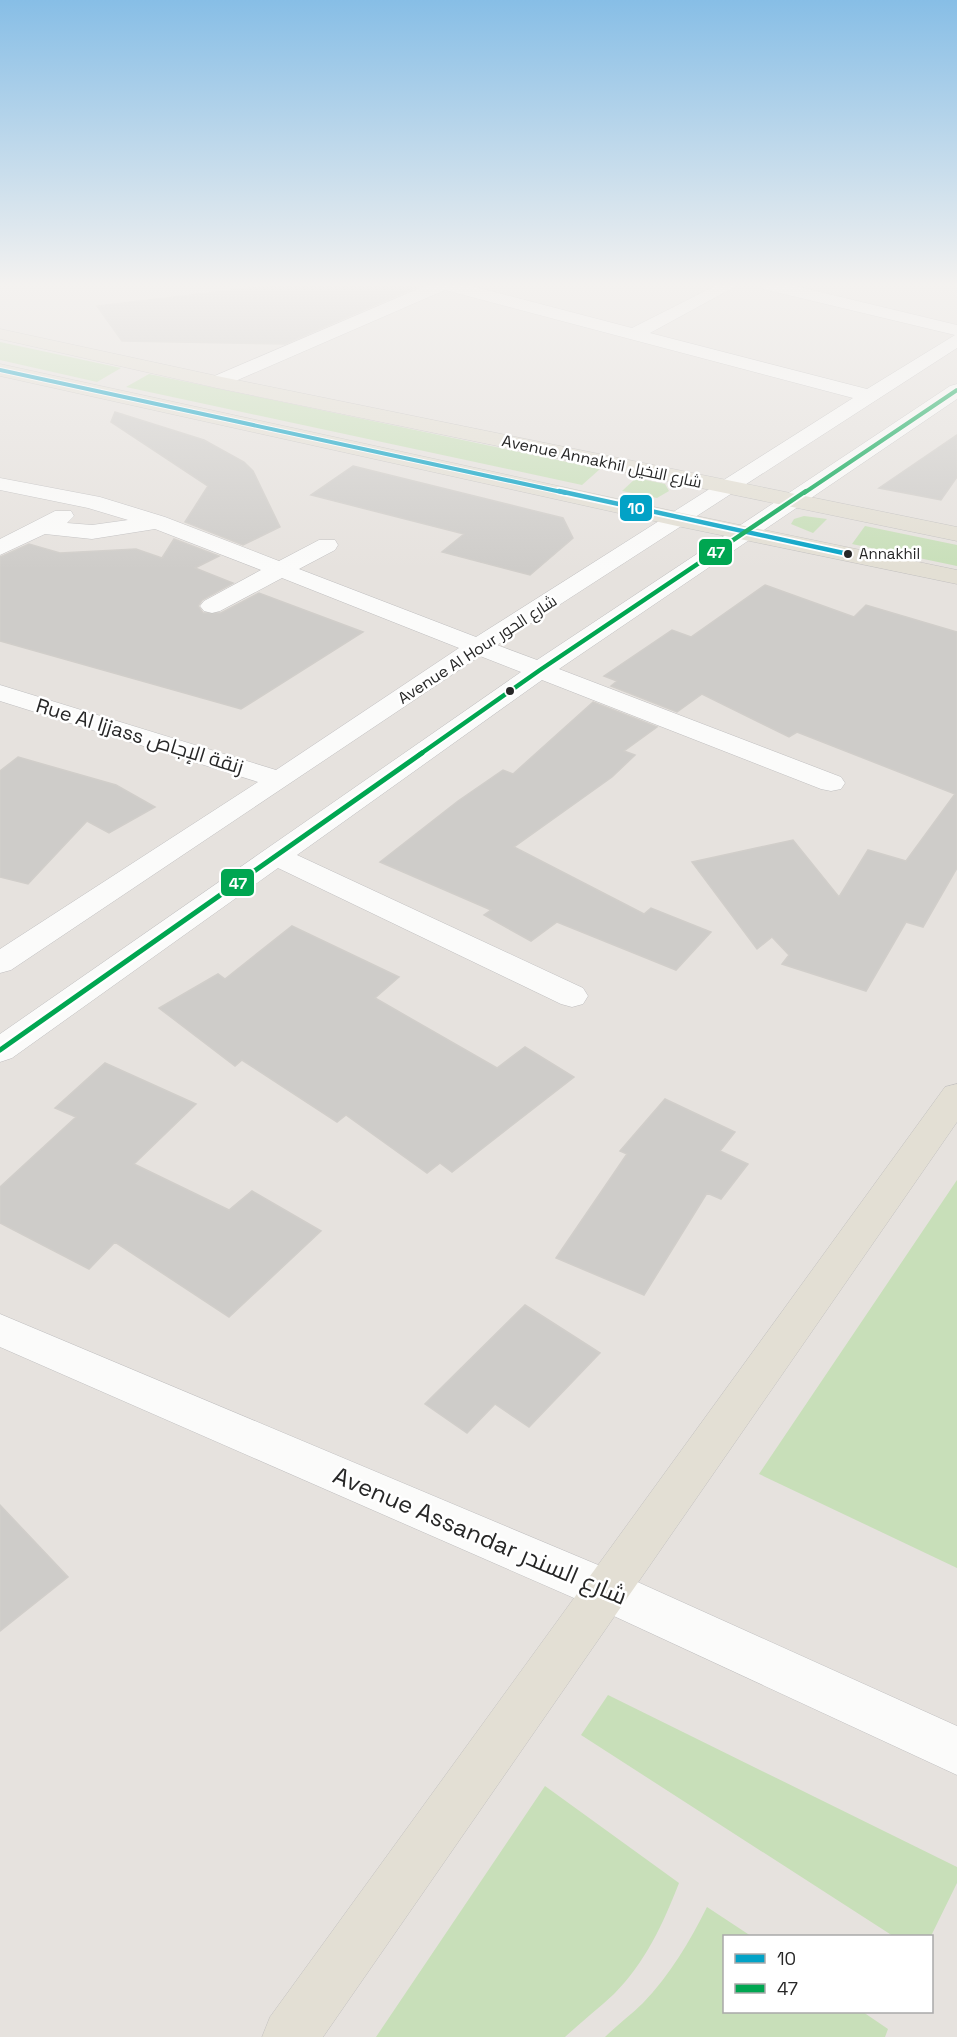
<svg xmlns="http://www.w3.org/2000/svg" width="957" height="2037" font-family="'Space Grotesk',Cairo,sans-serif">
  <rect width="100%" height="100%" fill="#e6e2de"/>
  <path fill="#c8dfb9" d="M 0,342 L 121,368 L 97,382 L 0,360 Z
    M 149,374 L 600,469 L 582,485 L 126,387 Z
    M 636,478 L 665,484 L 669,491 L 657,498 L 622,491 Z
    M 804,516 L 827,519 L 813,533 L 791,524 L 794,519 Z
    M 865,526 L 957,545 L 957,566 L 852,544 Z
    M 957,1180 L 957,1568 L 759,1474 Z
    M 608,1695 L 957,1867 L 957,1883 L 931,1936 L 893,1936 L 581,1735 Z
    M 545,1786 L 679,1883 C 663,1924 645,1963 614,1994 C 598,2009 581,2022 565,2037 L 376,2037 Z
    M 707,1907 L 751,1936 L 724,1936 L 724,2012 L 863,2012 L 888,2029 L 885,2037 L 605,2037 C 617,2025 631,2015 643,2003 C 670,1975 690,1941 707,1907 Z"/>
  <path fill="#ceccc9" stroke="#d1ceca" stroke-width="1.5" d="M 274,285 L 421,285 L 285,344 L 122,341 L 97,306 Z
    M 115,412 L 204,440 L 244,462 L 253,471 L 280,527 L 243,545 L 185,522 L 208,486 L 111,422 Z
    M 957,435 L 957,477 L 941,500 L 879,488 Z
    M 353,466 L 563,518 L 573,538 L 530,575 L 442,552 L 464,534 L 311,495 Z
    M 174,539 L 219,556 L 195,568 L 233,583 L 202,600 L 198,606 L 203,613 L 221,613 L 259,593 L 363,632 L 241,709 L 0,641 L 0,557 L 29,544 L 60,553 L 136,549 L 162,558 Z
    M 765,585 L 854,617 L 866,605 L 957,632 L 957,868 L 923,927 L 906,922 L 866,991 L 782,964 L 789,955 L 772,937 L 757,949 L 692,862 L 793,840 L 839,897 L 868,850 L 906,861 L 955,794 L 797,732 L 789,737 L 702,694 L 677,712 L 611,686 L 617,681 L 604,676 L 672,630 L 691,637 Z
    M 593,702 L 657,727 L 624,751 L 635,755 L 612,777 L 514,847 L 644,914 L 651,908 L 711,932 L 676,970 L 557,922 L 531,941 L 484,915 L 491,910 L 380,862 L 458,801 L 503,770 L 513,774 Z
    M 18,757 L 116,785 L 155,807 L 109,833 L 87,821 L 28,884 L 0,877 L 0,771 Z
    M 292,926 L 399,977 L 375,998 L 497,1068 L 525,1047 L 574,1077 L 452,1172 L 440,1163 L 427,1173 L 346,1115 L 337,1122 L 242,1060 L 235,1066 L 159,1008 L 218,974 L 225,979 Z
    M 105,1063 L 196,1104 L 134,1164 L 229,1210 L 252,1191 L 321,1231 L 229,1317 L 115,1242 L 89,1269 L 0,1223 L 0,1187 L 76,1117 L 55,1108 Z
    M 665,1099 L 735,1132 L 720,1151 L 748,1164 L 721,1199 L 707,1193 L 644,1295 L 556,1258 L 627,1154 L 620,1151 Z
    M 525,1305 L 600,1353 L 529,1427 L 495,1404 L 467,1433 L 425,1404 Z
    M 0,1505 L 68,1577 L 0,1631 Z"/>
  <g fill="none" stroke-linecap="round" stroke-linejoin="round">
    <defs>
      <path id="minor" d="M 427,285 L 468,285 L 632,328 L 717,285 L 738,285 L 650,333 L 867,389 L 955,335 L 763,289 L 761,285 L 791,285 L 957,325 L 957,348 L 497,645 L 537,660 L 950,386 L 957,384 L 957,399 L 559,669 L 841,777 L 845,783 L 841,789 L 831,791 L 821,789 L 542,680 L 297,855 L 583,988 L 588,996 L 583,1004 L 572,1007 L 561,1004 L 278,868 L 12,1058 L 0,1062 L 0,1034 L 521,672 L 480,656 L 11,970 L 0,973 L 0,949 L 258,782 L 0,701 L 0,685 L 276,770 L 459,648 L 282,578 L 220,611 L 212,613 L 204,611 L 200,606 L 204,601 L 261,570 L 155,529 L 92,539 L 45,534 L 0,555 L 0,539 L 55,511 L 71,511 L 74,516 L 67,523 L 92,525 L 128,520 L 88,508 L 0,490 L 0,478 L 100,497 L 165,517 L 279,561 L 319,540 L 335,540 L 338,545 L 335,550 L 299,569 L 476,637 L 853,398 L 445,290 L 224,386 L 217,388 L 207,382 L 210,378 Z
        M 0,1314 L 622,1575 L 957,1726 L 957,1775 L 590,1605 L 0,1347 Z"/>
      <path id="major" d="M 0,329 L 217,376 L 957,527 L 957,541 L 217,388 L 0,339 Z
        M 0,364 L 677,512 L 957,570 L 957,584 L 677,526 L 0,376 Z
        M 957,1084 L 957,1122 L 323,2037 L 262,2037 L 270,2017 L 945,1087 Z"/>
    </defs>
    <use href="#minor" stroke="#bfbebf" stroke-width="1"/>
    <use href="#major" stroke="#c3c1c0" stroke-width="1"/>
    <use href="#minor" fill="#fbfbfa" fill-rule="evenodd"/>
    <use href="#major" fill="#e3dfd4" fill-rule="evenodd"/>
    <defs>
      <path id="bus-1-far1" d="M 0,370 L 566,493"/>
      <path id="bus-1" d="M 559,491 L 848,554"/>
      <path id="bus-2-far2" d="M 804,493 L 957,390"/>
      <path id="bus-2-far1" d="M 419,755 L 540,670 L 806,491"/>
      <path id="bus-2" d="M 0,1050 L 422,753"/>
    </defs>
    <use href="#bus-1-far1" stroke="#fff" stroke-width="6"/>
    <use href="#bus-1" stroke="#fff" stroke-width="8"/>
    <use href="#bus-2-far2" stroke="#fff" stroke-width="6"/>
    <use href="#bus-2-far1" stroke="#fff" stroke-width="8"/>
    <use href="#bus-2" stroke="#fff" stroke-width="10"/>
    <use href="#bus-1-far1" stroke="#02a2c6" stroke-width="4"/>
    <use href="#bus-1" stroke="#02a2c6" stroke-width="4.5"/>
    <use href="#bus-2-far2" stroke="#00a651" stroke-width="4"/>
    <use href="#bus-2-far1" stroke="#00a651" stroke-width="4.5"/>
    <use href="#bus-2" stroke="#00a651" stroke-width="5"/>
  </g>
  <linearGradient id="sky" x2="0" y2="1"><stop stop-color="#87bee6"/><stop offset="0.5" stop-color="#f4f2f0"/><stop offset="1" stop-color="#f4f2f0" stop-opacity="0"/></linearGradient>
  <rect width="957" height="570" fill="url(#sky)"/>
  <g fill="#272727" stroke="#fff" stroke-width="2">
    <circle cx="848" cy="554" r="5"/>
    <circle cx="510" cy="691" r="5"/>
  </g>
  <g text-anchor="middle" stroke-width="5" stroke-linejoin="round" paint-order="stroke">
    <g font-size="15" fill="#272727" stroke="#fff" text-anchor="start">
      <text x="859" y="559">Annakhil</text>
    </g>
    <g font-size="16" fill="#272727" stroke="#fff">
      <text transform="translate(602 461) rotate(12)" y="6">Avenue Annakhil شارع النخيل</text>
      <text transform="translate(477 649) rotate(-33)" y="6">Avenue Al Hour شارع الحور</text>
    </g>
    <g font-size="20" fill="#272727" stroke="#fff">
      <text transform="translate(140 736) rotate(17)" y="7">Rue Al Ijjass زنقة الإجاص</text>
    </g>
    <g font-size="24" fill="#272727" stroke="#fff">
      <text transform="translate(480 1536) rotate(23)" y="8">Avenue Assandar شارع السندر</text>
    </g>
  </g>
  <g stroke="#fff" stroke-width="2">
    <rect x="619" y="494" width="34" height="28" rx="6" fill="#02a2c6"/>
    <rect x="698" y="538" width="35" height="28" rx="6" fill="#00a651"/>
    <rect x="220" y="868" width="35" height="29" rx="6" fill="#00a651"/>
  </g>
  <g font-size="16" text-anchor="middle" font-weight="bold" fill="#fff">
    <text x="636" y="514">10</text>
    <text x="716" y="558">47</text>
    <text x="238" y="889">47</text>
  </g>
  <rect x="723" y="1935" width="210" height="78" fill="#ffffff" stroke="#a9a9a9" stroke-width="1.5"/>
  <rect x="735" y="1954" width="30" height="9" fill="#02a2c6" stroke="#a9a9a9" stroke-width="1.5"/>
  <text x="777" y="1965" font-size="18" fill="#272727">10</text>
  <rect x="735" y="1984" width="30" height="9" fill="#00a651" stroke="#a9a9a9" stroke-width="1.5"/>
  <text x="777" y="1995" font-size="18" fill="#272727">47</text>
</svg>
